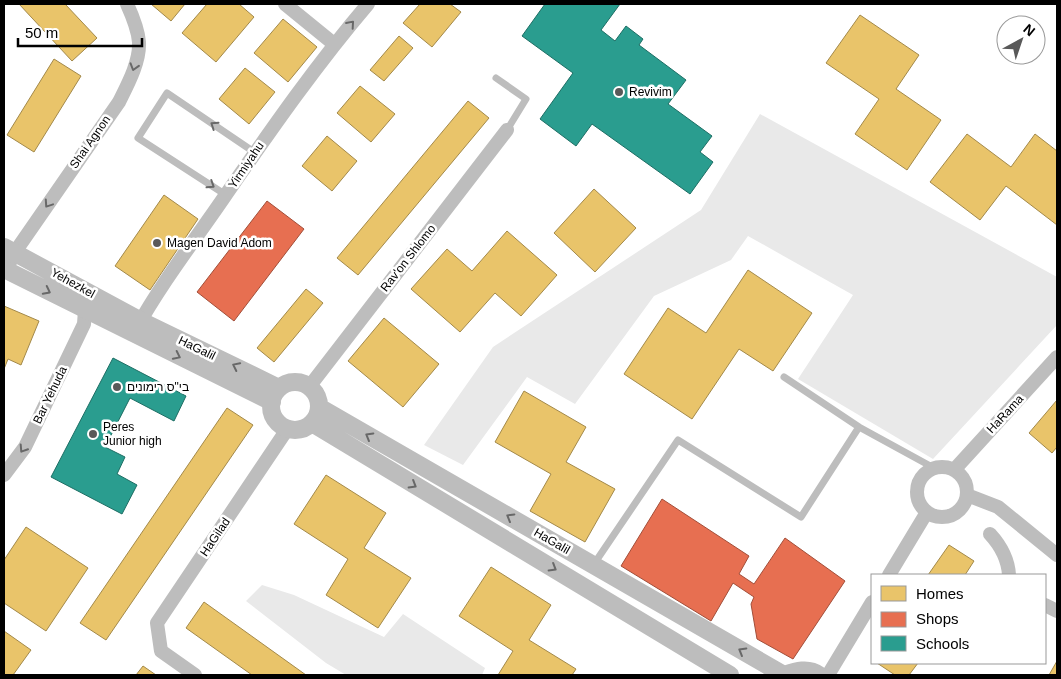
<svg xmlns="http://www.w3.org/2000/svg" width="1061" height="679" font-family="Arial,Heebo,sans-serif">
  <rect width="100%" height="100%" fill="#fff"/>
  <path fill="#e9e9e9" d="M 760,114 L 1057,277 L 1057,325 L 933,459 L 798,379 L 853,295 L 748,236 L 731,260 L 654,296 L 575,404 L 527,377 L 463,465 L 424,445 L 493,347 L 701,210 Z
    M 262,585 L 294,595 L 384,637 L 403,614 L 485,668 L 482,675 L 346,675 L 326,663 L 246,601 Z"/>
  <path fill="#e9c46a" stroke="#a3894a" d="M 19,4 L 65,4 L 97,38 L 72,61 Z
    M 151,4 L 185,4 L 171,21 Z
    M 207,4 L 239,4 L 254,17 L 216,62 L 182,33 Z
    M 420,4 L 450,4 L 461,12 L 432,47 L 403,23 Z
    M 860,15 L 919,55 L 896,89 L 941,120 L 907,170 L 855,134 L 879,99 L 826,63 Z
    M 283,19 L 317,47 L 288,82 L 254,53 Z
    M 399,36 L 413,48 L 384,81 L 370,70 Z
    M 54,59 L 81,76 L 34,152 L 7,135 Z
    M 245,68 L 275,92 L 249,124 L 219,99 Z
    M 360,86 L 395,114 L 371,142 L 337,113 Z
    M 468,101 L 489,118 L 358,275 L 337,258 Z
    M 967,134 L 1011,167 L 1035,134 L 1057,151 L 1057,225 L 1006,186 L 980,220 L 930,182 Z
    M 327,136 L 357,161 L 332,191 L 302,166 Z
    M 594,189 L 636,228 L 595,272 L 554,233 Z
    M 164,195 L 198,219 L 150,290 L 115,266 Z
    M 507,231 L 557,275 L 521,316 L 495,293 L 460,332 L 411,289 L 447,249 L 472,271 Z
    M 748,270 L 812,313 L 773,371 L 739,349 L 692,419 L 624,374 L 668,308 L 706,333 Z
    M 306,289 L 323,303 L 274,362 L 257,348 Z
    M 4,306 L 39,321 L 21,365 L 8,359 L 4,369 Z
    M 384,318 L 439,364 L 403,407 L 348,361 Z
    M 524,391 L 586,427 L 566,462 L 615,489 L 585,542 L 530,511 L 551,474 L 495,442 Z
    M 1057,400 L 1057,447 L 1052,453 L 1029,433 Z
    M 227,408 L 253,425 L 106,640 L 80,623 Z
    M 326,475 L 386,513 L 364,548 L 411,578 L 378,628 L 326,595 L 348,559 L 294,524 Z
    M 26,527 L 88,568 L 46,631 L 4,603 L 4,560 Z
    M 949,545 L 974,561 L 965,575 L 928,575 Z
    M 491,567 L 551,605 L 529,640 L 576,669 L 572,675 L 498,675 L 513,651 L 459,616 Z
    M 204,602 L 306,675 L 252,675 L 186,628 Z
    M 4,631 L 31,650 L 13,675 L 4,675 Z
    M 1057,661 L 1057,675 L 1049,675 Z
    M 877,663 L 918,663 L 909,675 L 895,675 Z
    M 143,666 L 156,675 L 136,675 Z"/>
  <path fill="#e76f51" stroke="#a24e39" d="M 267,201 L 304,229 L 234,321 L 197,292 Z
    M 662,499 L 749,556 L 739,574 L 754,584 L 785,538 L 845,581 L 793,659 L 757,639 L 751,604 L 754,597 L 733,583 L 711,621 L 621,566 Z"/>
  <path fill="#2a9d8f" stroke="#1d6e64" d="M 545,4 L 620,4 L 601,30 L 615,41 L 626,26 L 643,39 L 639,45 L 686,80 L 668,104 L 712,136 L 700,152 L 713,162 L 690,194 L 592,124 L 576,146 L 540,119 L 573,73 L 522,36 Z
    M 113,358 L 186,396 L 174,421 L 130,398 L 105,447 L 125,457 L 117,474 L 137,485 L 122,514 L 51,477 Z"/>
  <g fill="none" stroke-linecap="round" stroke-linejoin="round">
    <path stroke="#bdbdbd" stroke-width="7" d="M 496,78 L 526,99 L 507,130
      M 226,195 L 138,138 L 167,93 L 254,152
      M 784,377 L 859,427
      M 594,564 L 678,440 L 801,517 L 859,427 L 934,468"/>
    <path stroke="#bdbdbd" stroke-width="14" d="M 285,4 L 334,44
      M 6,270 L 15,252 L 119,102 C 128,84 140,62 139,42 C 138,29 132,15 127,4
      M 136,329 C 162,282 195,240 225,196 C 271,130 316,65 368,4
      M 309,387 L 507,130
      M917 492a25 25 0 1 1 50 0a25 25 0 1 1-50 0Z
      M 954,470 L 1057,357
      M 4,475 L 25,447 L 84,324 L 85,310
      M 967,495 L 998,507 L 1057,555
      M 990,534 C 1001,546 1008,558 1009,575
      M 889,575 L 927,512
      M 1045,605 L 1057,611
      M 195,675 L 161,651 L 157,623 L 288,428
      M 828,675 L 872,602"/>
    <path stroke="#bdbdbd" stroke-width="18" d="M 4,247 L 141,321 L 279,388
      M 4,269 L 272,402
      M271 406a24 24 0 1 1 48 0a24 24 0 1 1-48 0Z
      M 319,407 L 784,675
      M 312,423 L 730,675
      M 784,675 C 796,671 808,667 819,675"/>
  </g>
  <defs><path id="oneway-chevron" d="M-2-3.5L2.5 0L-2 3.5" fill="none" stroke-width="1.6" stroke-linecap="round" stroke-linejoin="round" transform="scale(1.25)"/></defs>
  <g stroke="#686868">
    <use href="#oneway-chevron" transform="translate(351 24) rotate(-49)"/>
    <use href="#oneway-chevron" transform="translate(134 67) rotate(107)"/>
    <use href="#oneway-chevron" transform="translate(214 125) rotate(-146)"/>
    <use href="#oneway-chevron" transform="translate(211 185) rotate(33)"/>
    <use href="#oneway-chevron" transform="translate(48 204) rotate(124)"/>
    <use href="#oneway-chevron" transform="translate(47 291) rotate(27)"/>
    <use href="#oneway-chevron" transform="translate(177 356) rotate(26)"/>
    <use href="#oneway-chevron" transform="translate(236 366) rotate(-154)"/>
    <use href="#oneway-chevron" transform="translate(369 436) rotate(-150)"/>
    <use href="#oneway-chevron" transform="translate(23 449) rotate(123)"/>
    <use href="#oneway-chevron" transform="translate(413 485) rotate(31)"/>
    <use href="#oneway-chevron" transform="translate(510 517) rotate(-150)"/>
    <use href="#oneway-chevron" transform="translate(553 568) rotate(31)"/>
    <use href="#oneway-chevron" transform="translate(742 651) rotate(-150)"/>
  </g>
  <g fill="#595959" stroke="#fff" stroke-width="2">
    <circle cx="619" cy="92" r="5"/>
    <circle cx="157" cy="243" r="5"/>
    <circle cx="117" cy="387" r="5"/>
    <circle cx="93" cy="434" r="5"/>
  </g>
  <g text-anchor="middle" stroke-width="5" stroke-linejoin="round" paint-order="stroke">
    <g font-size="12" fill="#000" stroke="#fff" text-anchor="start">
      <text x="629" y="96">Revivim</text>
      <text x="167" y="247">Magen David Adom</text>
      <text x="127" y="391">בי"ס רימונים</text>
      <text x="103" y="431">Peres<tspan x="103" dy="14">Junior high</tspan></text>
    </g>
    <g font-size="12" fill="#000" stroke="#fff">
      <text transform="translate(90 142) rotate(-55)" y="4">Shai Agnon</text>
      <text transform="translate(246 165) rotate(-56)" y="4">Yirmiyahu</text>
      <text transform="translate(408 258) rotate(-52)" y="4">Rav'on Shlomo</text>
      <text transform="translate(73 283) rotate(29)" y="4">Yehezkel</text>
      <text transform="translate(197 348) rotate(26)" y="4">HaGalil</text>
      <text transform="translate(50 395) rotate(-64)" y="4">Bar Yehuda</text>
      <text transform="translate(1005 414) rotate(-47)" y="4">HaRama</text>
      <text transform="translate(215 537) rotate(-56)" y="4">HaGilad</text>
      <text transform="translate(552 541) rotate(30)" y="4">HaGalil</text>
    </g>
  </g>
  <rect width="1061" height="679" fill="none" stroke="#000000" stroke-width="10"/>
  <rect x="871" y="574" width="175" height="90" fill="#ffffff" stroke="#999999"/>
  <rect x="881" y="586" width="25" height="15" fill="#e9c46a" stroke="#999999"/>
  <text x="916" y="599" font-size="15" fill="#000000">Homes</text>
  <rect x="881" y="612" width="25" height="15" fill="#e76f51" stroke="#999999"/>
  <text x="916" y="624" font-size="15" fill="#000000">Shops</text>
  <rect x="881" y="636" width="25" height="15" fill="#2a9d8f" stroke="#999999"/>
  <text x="916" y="649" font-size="15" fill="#000000">Schools</text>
  <g transform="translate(1021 40) rotate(40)"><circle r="24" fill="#ffffff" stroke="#999999"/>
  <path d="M0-4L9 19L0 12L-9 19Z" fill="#595959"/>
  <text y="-8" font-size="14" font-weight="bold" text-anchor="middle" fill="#000000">N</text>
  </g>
  <path d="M18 38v8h124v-8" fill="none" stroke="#000000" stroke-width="2.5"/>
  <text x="25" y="38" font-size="15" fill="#000000" stroke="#ffffff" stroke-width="4" paint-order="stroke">50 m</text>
</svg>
